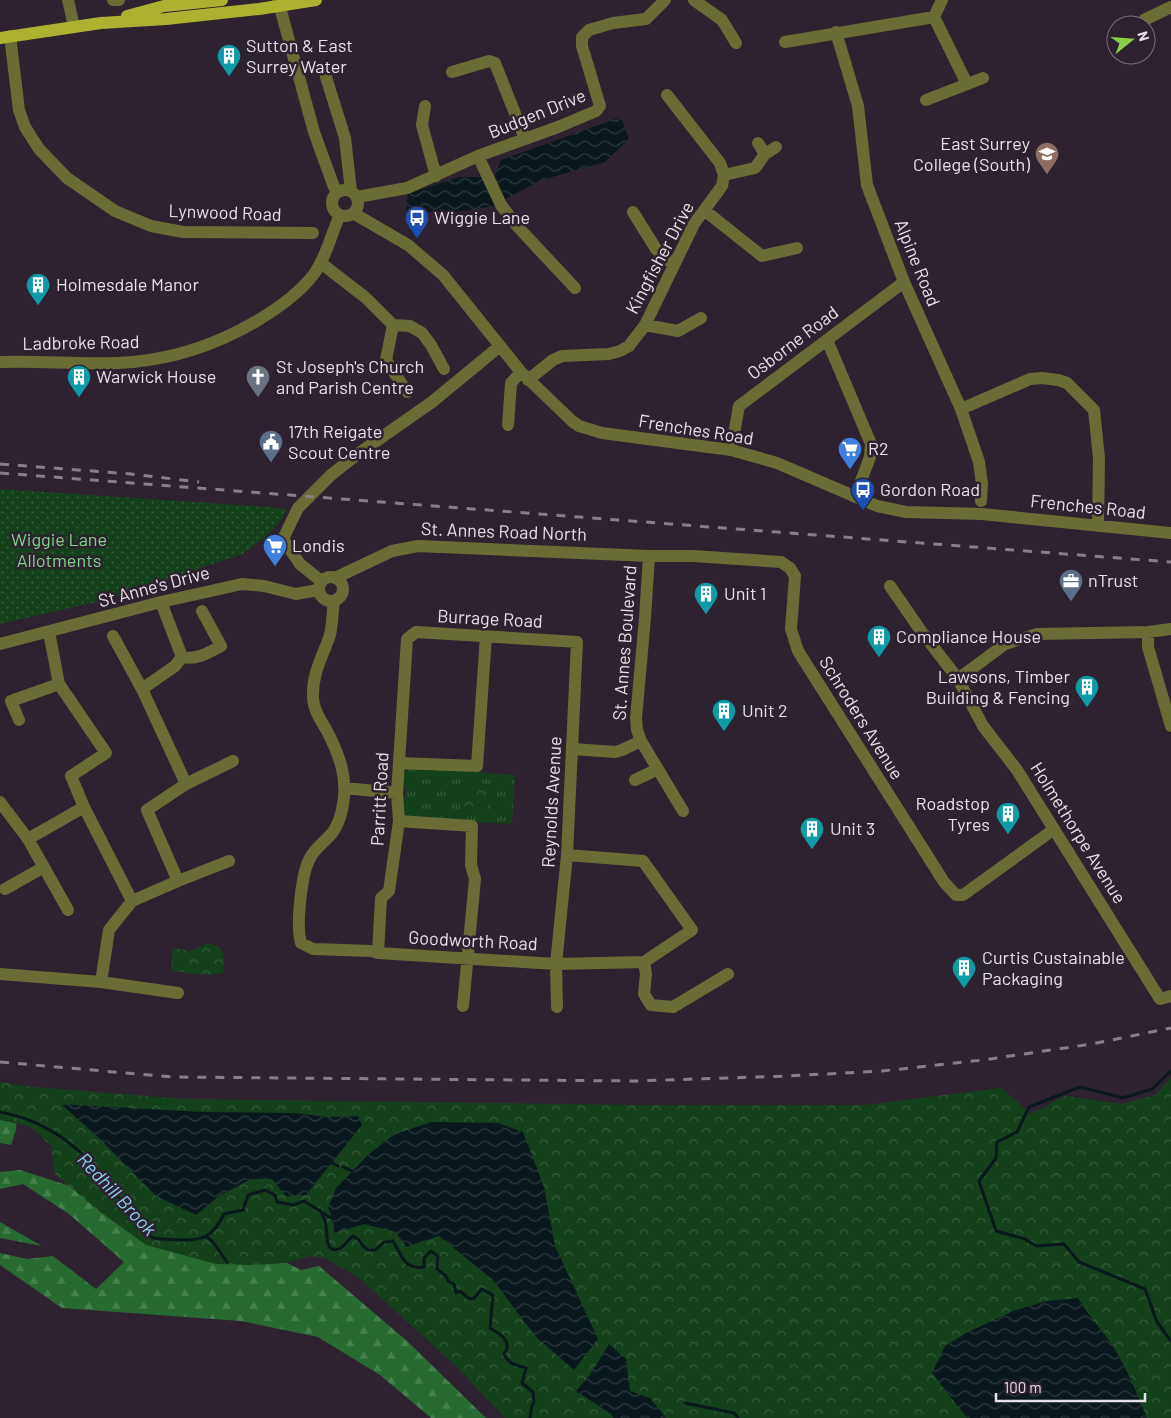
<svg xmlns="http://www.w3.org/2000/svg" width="1171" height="1418" font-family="Barlow,sans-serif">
  <defs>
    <pattern id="grass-tufts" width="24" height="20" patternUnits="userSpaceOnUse" patternTransform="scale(1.25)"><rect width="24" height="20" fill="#14411c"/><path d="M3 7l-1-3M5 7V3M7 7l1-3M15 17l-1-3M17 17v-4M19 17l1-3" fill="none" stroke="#365c3d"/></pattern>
    <pattern id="forest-firs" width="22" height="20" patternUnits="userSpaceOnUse" patternTransform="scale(1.25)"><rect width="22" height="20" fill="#276b32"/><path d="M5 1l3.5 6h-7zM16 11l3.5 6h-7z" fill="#468050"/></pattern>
    <pattern id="park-crowns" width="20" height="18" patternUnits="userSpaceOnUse" patternTransform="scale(1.25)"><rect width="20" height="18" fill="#14411c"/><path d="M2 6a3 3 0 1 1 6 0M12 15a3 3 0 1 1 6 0" fill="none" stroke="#365c3d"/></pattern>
    <pattern id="garden-dots" width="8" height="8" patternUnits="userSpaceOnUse" patternTransform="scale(1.25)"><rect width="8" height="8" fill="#14411c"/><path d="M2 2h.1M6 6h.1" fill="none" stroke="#365c3d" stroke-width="1.8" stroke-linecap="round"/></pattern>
    <pattern id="water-waves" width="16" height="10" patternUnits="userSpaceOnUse" patternTransform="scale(1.25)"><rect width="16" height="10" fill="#0a181e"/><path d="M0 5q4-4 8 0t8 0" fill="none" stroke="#2e393f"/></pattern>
  </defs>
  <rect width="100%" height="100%" fill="#2f2230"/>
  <path fill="url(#grass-tufts)" d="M 410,767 L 515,775 L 512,824 L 406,818 L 402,806 L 407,792 L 403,785 L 402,775 Z"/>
  <path fill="url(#forest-firs)" d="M 0,1095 L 18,1099 L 16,1130 L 11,1145 L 0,1143 Z
    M 20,1170 L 252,1245 L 301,1270 L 319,1266 L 407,1341 L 486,1418 L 431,1418 L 380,1375 L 318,1337 L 241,1321 L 62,1308 L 0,1265 L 0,1253 L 27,1259 L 53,1256 L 96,1289 L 124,1262 L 69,1214 L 23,1184 L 0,1189 L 0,1172 Z
    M 0,1222 L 42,1246 L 0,1238 Z"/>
  <path fill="url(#park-crowns)" d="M 463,786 L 489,788 L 488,814 L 462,811 Z
    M 206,944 C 226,944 225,957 223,973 C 205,977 189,972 171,971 L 173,948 L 191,951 Z
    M 1171,1078 L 1171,1418 L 505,1418 L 456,1366 L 359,1278 L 325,1258 L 311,1256 L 286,1263 L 252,1265 L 216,1264 L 146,1245 L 99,1211 L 55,1174 L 51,1146 L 31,1127 L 0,1120 L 0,1082 L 33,1087 L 184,1099 L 639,1105 L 865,1105 L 1001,1088 L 1031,1114 L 1065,1096 L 1122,1104 L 1155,1095 Z"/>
  <path fill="url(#garden-dots)" d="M 0,489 L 267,507 L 286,509 C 282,526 256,544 242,554 L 105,600 L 0,624 Z"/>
  <path fill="url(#water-waves)" d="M 621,117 L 629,139 L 605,162 L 542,180 L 505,199 L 495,175 L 501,160 Z
    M 459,177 L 482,177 L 496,206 L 448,213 L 406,211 L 408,194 Z
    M 61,1104 L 202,1112 L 294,1113 L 329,1117 L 358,1116 L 362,1125 L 306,1195 L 286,1196 L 272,1179 L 251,1179 L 219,1196 L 196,1215 L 156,1196 L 101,1140 Z
    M 432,1122 L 498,1123 L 523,1132 L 544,1187 L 555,1246 L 598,1339 L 574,1370 L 536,1337 L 493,1280 L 439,1236 L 406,1247 L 396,1232 L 364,1224 L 334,1233 L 333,1219 L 328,1208 L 336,1188 L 369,1154 L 395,1134 Z
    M 1078,1298 C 1086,1312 1096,1323 1105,1335 C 1124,1360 1135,1389 1147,1418 L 967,1418 L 932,1373 L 945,1346 L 968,1332 L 1013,1311 L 1047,1301 Z
    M 609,1344 L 626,1359 L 630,1391 L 650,1398 L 666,1418 L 613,1418 L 611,1414 L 576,1391 L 590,1375 Z"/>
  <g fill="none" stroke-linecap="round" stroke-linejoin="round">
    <path stroke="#0a181e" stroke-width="3" d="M 1171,1071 L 1152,1089 L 1123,1098 L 1080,1087 L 1029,1107 L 1017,1132 L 997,1142 L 996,1158 L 979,1181 L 996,1231 L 1025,1239 L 1036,1246 L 1064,1244 L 1079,1262 L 1145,1289 L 1157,1322 L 1171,1341
      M 0,1112 C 34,1118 66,1136 89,1161 C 112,1186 129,1215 153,1238 C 167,1239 194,1243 206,1236 C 214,1232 220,1222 224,1214 L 243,1210 L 248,1195 L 265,1190 L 275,1195 L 277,1202 L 293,1205 L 304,1201 L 333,1219
      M 332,1163 L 338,1166
      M 343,1167 L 352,1171
      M 320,1210 C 322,1215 326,1221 326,1225 C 327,1233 325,1258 342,1247 C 346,1244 349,1239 353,1236 L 358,1239 L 363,1246 L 368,1250 L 375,1250 L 384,1242 L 393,1241 C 402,1256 404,1270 424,1267 L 424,1258 L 431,1251 L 438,1256 L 437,1269 L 446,1276 L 448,1281 L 454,1284 L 456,1293 L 460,1291 L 468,1298 L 473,1299 L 482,1289 L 493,1295 L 490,1328 C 499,1334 508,1337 507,1349 L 504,1354 C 508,1364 516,1365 526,1368 L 522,1383 L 533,1392 L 534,1402 L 532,1405 L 530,1418
      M 206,1236 L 213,1242 L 227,1262
      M 685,1403 L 734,1413 L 738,1418"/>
    <path stroke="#696d35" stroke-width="12" d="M 68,0 L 74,26
      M 113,0 L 119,0
      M 278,0 L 314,132 L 334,187 L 337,192
      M 694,0 L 722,20 L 736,43
      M 942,0 L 934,17 L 967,84
      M 1144,20 L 1171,7
      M 836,32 L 858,106 L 867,185 L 904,282 L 961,409 L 979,462 L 982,484 L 981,501
      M 10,36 L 19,110 L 25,127 L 39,149 L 67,178 L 115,211 L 151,226 L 183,232 L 313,233
      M 785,42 L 934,17
      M 452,72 L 489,61 L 495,63 L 525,139
      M 326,77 L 345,138 L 351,191
      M 926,100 L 983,78
      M 425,106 L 422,125 L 436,176
      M 758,143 L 765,154
      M 478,156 L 501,205 L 517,226 L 575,288
      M 724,175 L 755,168 L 765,154 L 776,147
      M332 203a13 13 0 1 1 26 0a13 13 0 1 1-26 0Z
      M 357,197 L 407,188 L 478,156 L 558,127 L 596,111 L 600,106 L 582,46 L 582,37 L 589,30 L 613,23 L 646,19 L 665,0
      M 704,210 L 762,256 L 797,248
      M 633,212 L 656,249 L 673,265
      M 353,213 L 408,245 L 443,275 L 521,372 L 572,421 L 579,426 L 602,433 L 731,450 L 777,463 L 877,506 L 906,512 L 982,514 L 1171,533
      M 321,263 L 366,298 L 393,325 L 410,326 L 422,333 L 431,345 L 444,369
      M 393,325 L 386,360 L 407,392
      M 645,325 L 678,331 L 701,318
      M 827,340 L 871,444 L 870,457 L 855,497
      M 0,362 C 44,360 89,366 133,362 C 176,358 219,343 255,322 C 277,309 299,294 314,274 C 327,256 331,234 340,215
      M 528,380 L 553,360 L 562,356 L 609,354 L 620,351 L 629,346 L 645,325 L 694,224 L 722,186 L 724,175 L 720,163 L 667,95
      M 961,409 L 1030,379 L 1042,378 L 1058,380 L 1067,383 L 1094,410 L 1099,458 L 1098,525
      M 508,425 L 511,383 L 521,372
      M 731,450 L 739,406 L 904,282
      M 649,556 L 645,618 L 636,718 L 637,730 L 641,741 L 683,811
      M319 589a12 12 0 1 1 24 0a12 12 0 1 1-24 0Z
      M 335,578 L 392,551 L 418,546 L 649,556 L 693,556 L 781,562 L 790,568 L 795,576 L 791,629 L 798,651 L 944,882 L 956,895 L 963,895 L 1053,830
      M 321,581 L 300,564 L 283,539 L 298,508 L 331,475 L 355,456 L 432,402 L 500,346
      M 890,586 L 921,631 L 958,679 L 983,726 L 1017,770 L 1160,999 L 1171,996
      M 334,601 C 332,613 333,627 329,638 C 322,657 312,675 313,696 C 313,709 321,721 327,731 C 339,754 348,778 343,804 C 342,813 338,825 333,832 C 326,841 315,848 310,858 C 301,874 296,926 301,943 L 313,949 L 372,951 L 378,953 L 556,964 L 644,962 L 646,974 L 644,994 L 651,1005 L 673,1007 L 728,974
      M 49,632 L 59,684 L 106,753 L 71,776 L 84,807 L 132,901 L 109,930 L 101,982
      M 1148,632 L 1148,647 L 1171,726
      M 113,636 L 142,689
      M 0,644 L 161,602 L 242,584 L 264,586 L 296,594 L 318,590
      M 182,657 C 197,660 208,653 221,646 L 202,611
      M 958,679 L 1005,644 L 1037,634 L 1148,632 L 1171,629
      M 19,720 L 11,701 L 59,684
      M 573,749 L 615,752 L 622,750 L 641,741
      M 399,763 L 477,766 L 486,636
      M 635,780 L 658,769
      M 186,784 L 233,761
      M 344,788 L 397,793
      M 0,802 L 28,839 L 68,910
      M 399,821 L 472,826 L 471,865 L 475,879 L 463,1006
      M 28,839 L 84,807
      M 567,855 L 643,861 L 692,930 L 644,962
      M 178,881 L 229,861
      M 5,889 L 44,867
      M 132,901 L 178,881 L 147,810 L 186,784 L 142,689 L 175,666 L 182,657 L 161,602
      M 378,953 L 381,898 L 389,891 L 399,821 L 397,793 L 407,639 L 416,632 L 577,642 L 567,855 L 556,964 L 557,1007
      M 0,974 L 101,982 L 178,993"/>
    <path stroke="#acb230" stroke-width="12" d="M 127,16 L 164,6 L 222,0
      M 0,38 L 101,23 L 166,19 L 259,9 L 316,0"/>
    <path stroke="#887d89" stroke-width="3" stroke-dasharray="9 9" stroke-linecap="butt" d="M 0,464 L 131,474 L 199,482
      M 0,473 L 1171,562
      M 0,1062 L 172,1077 L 635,1081 L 787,1076 L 882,1071 L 983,1060 L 1092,1044 L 1171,1028"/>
  </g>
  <defs>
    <symbol id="building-pin" viewBox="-11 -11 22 30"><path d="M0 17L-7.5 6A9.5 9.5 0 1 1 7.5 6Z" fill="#0f9aa8" stroke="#2f2230"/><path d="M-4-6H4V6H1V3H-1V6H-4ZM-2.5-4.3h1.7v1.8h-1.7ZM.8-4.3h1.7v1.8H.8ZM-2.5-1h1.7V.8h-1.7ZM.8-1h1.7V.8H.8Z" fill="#fff"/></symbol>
    <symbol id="university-pin" viewBox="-11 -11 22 30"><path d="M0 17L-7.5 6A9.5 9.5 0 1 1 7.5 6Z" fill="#8d6e63" stroke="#2f2230"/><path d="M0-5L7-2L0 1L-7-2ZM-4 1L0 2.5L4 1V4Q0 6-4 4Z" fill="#fff"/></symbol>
    <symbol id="bus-pin" viewBox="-11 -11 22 30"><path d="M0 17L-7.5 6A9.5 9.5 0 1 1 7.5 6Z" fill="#1a4fb4" stroke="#2f2230"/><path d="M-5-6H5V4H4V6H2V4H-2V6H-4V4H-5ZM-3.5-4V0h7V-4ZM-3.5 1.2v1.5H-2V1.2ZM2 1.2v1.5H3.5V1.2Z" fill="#fff"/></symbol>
    <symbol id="church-pin" viewBox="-11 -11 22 30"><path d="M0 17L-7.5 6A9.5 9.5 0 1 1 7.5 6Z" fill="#6b7280" stroke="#2f2230"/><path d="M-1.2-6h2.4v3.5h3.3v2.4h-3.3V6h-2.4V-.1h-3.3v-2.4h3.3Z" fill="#fff"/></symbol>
    <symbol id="civic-pin" viewBox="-11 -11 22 30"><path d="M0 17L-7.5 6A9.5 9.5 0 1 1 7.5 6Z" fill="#5c6f8a" stroke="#2f2230"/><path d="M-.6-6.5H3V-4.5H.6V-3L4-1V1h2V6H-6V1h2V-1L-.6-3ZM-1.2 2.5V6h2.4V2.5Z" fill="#fff"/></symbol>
    <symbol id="supermarket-pin" viewBox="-11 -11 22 30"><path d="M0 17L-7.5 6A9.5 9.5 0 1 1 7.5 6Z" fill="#3f7fe0" stroke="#2f2230"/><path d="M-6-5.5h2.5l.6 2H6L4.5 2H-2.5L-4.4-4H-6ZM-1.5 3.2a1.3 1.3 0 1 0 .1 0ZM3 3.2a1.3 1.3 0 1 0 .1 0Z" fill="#fff"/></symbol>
    <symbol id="office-pin" viewBox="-11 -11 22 30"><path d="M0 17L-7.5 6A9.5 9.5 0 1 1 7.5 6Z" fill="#5c6f8a" stroke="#2f2230"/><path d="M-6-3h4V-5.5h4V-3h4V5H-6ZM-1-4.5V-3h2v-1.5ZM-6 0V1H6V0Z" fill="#fff"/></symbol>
  </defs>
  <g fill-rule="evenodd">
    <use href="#building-pin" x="215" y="42" width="28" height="38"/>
    <use href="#university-pin" x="1033" y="140" width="28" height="38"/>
    <use href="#bus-pin" x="403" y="204" width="28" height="38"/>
    <use href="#building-pin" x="24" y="271" width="28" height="38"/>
    <use href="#building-pin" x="65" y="363" width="28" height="38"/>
    <use href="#church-pin" x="244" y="363" width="28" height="38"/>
    <use href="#civic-pin" x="257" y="428" width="28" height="38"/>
    <use href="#supermarket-pin" x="836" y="435" width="28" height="38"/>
    <use href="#bus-pin" x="849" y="476" width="28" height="38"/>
    <use href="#supermarket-pin" x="261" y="532" width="28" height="38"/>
    <use href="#office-pin" x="1057" y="567" width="28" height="38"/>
    <use href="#building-pin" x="692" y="580" width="28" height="38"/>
    <use href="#building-pin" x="865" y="623" width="28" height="38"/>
    <use href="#building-pin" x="1073" y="673" width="28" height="38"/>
    <use href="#building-pin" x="710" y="697" width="28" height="38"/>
    <use href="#building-pin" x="994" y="800" width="28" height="38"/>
    <use href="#building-pin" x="798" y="815" width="28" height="38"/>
    <use href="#building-pin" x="950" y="954" width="28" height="38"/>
  </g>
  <g text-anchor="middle" stroke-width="5" stroke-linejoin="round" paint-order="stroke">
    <g font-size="18" fill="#e8e0e9" stroke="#2f2230" text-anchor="start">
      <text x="246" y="52">Sutton &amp; East<tspan x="246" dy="21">Surrey Water</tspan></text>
      <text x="1030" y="150" text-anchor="end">East Surrey<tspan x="1030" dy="21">College (South)</tspan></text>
      <text x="434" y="224">Wiggie Lane</text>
      <text x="56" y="291">Holmesdale Manor</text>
      <text x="276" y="373">St Joseph's Church<tspan x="276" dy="21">and Parish Centre</tspan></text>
      <text x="96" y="383">Warwick House</text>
      <text x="288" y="438">17th Reigate<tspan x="288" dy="21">Scout Centre</tspan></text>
      <text x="868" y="455">R2</text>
      <text x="880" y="496">Gordon Road</text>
      <text x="292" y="552">Londis</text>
      <text x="1088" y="587">nTrust</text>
      <text x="724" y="600">Unit 1</text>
      <text x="896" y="643">Compliance House</text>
      <text x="1070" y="683" text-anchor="end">Lawsons, Timber<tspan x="1070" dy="21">Building &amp; Fencing</tspan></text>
      <text x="742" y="717">Unit 2</text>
      <text x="990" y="810" text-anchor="end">Roadstop<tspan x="990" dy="21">Tyres</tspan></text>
      <text x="830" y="835">Unit 3</text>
      <text x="982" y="964">Curtis Custainable<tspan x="982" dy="21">Packaging</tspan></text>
    </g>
    <g font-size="18" fill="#e8e0e9" stroke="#2f2230">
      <text transform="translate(537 114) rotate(-22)" y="6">Budgen Drive</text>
      <text transform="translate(225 213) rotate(2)" y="6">Lynwood Road</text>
      <text transform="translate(660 258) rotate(-62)" y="6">Kingfisher Drive</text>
      <text transform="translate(917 263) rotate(68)" y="6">Alpine Road</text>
      <text transform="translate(81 343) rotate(-1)" y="6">Ladbroke Road</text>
      <text transform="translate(793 343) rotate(-37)" y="6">Osborne Road</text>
      <text transform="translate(696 430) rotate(9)" y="6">Frenches Road</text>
      <text transform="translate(1088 507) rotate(6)" y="6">Frenches Road</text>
      <text transform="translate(504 532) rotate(2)" y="6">St. Annes Road North</text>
      <text transform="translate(154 587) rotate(-15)" y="6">St Anne's Drive</text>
      <text transform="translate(490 619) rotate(3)" y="6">Burrage Road</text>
      <text transform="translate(625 643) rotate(-86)" y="6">St. Annes Boulevard</text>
      <text transform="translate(861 718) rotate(58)" y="6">Schroders Avenue</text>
      <text transform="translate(380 799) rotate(-87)" y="6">Parritt Road</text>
      <text transform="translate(552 802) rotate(-87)" y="6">Reynolds Avenue</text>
      <text transform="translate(1078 833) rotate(58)" y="6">Holmethorpe Avenue</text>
      <text transform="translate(473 941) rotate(3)" y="6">Goodworth Road</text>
    </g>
    <g font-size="18" fill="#7cd786" stroke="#2f2230">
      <text x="59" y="546">Wiggie Lane<tspan x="59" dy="21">Allotments</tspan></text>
    </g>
    <g font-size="19" font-style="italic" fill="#8ad5f4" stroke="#2f2230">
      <text transform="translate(117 1194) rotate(47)" y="7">Redhill Brook</text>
    </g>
  </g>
  <g transform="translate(1131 40) rotate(73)"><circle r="24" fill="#2f2230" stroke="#796e7a"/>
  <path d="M0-4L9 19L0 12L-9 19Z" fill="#89cf48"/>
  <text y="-8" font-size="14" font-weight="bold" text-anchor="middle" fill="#e8e0e9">N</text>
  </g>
  <path d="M996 1393v8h149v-8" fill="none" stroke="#e8e0e9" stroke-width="2.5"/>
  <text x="1004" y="1393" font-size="15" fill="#e8e0e9" stroke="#2f2230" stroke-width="4" paint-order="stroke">100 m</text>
</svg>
